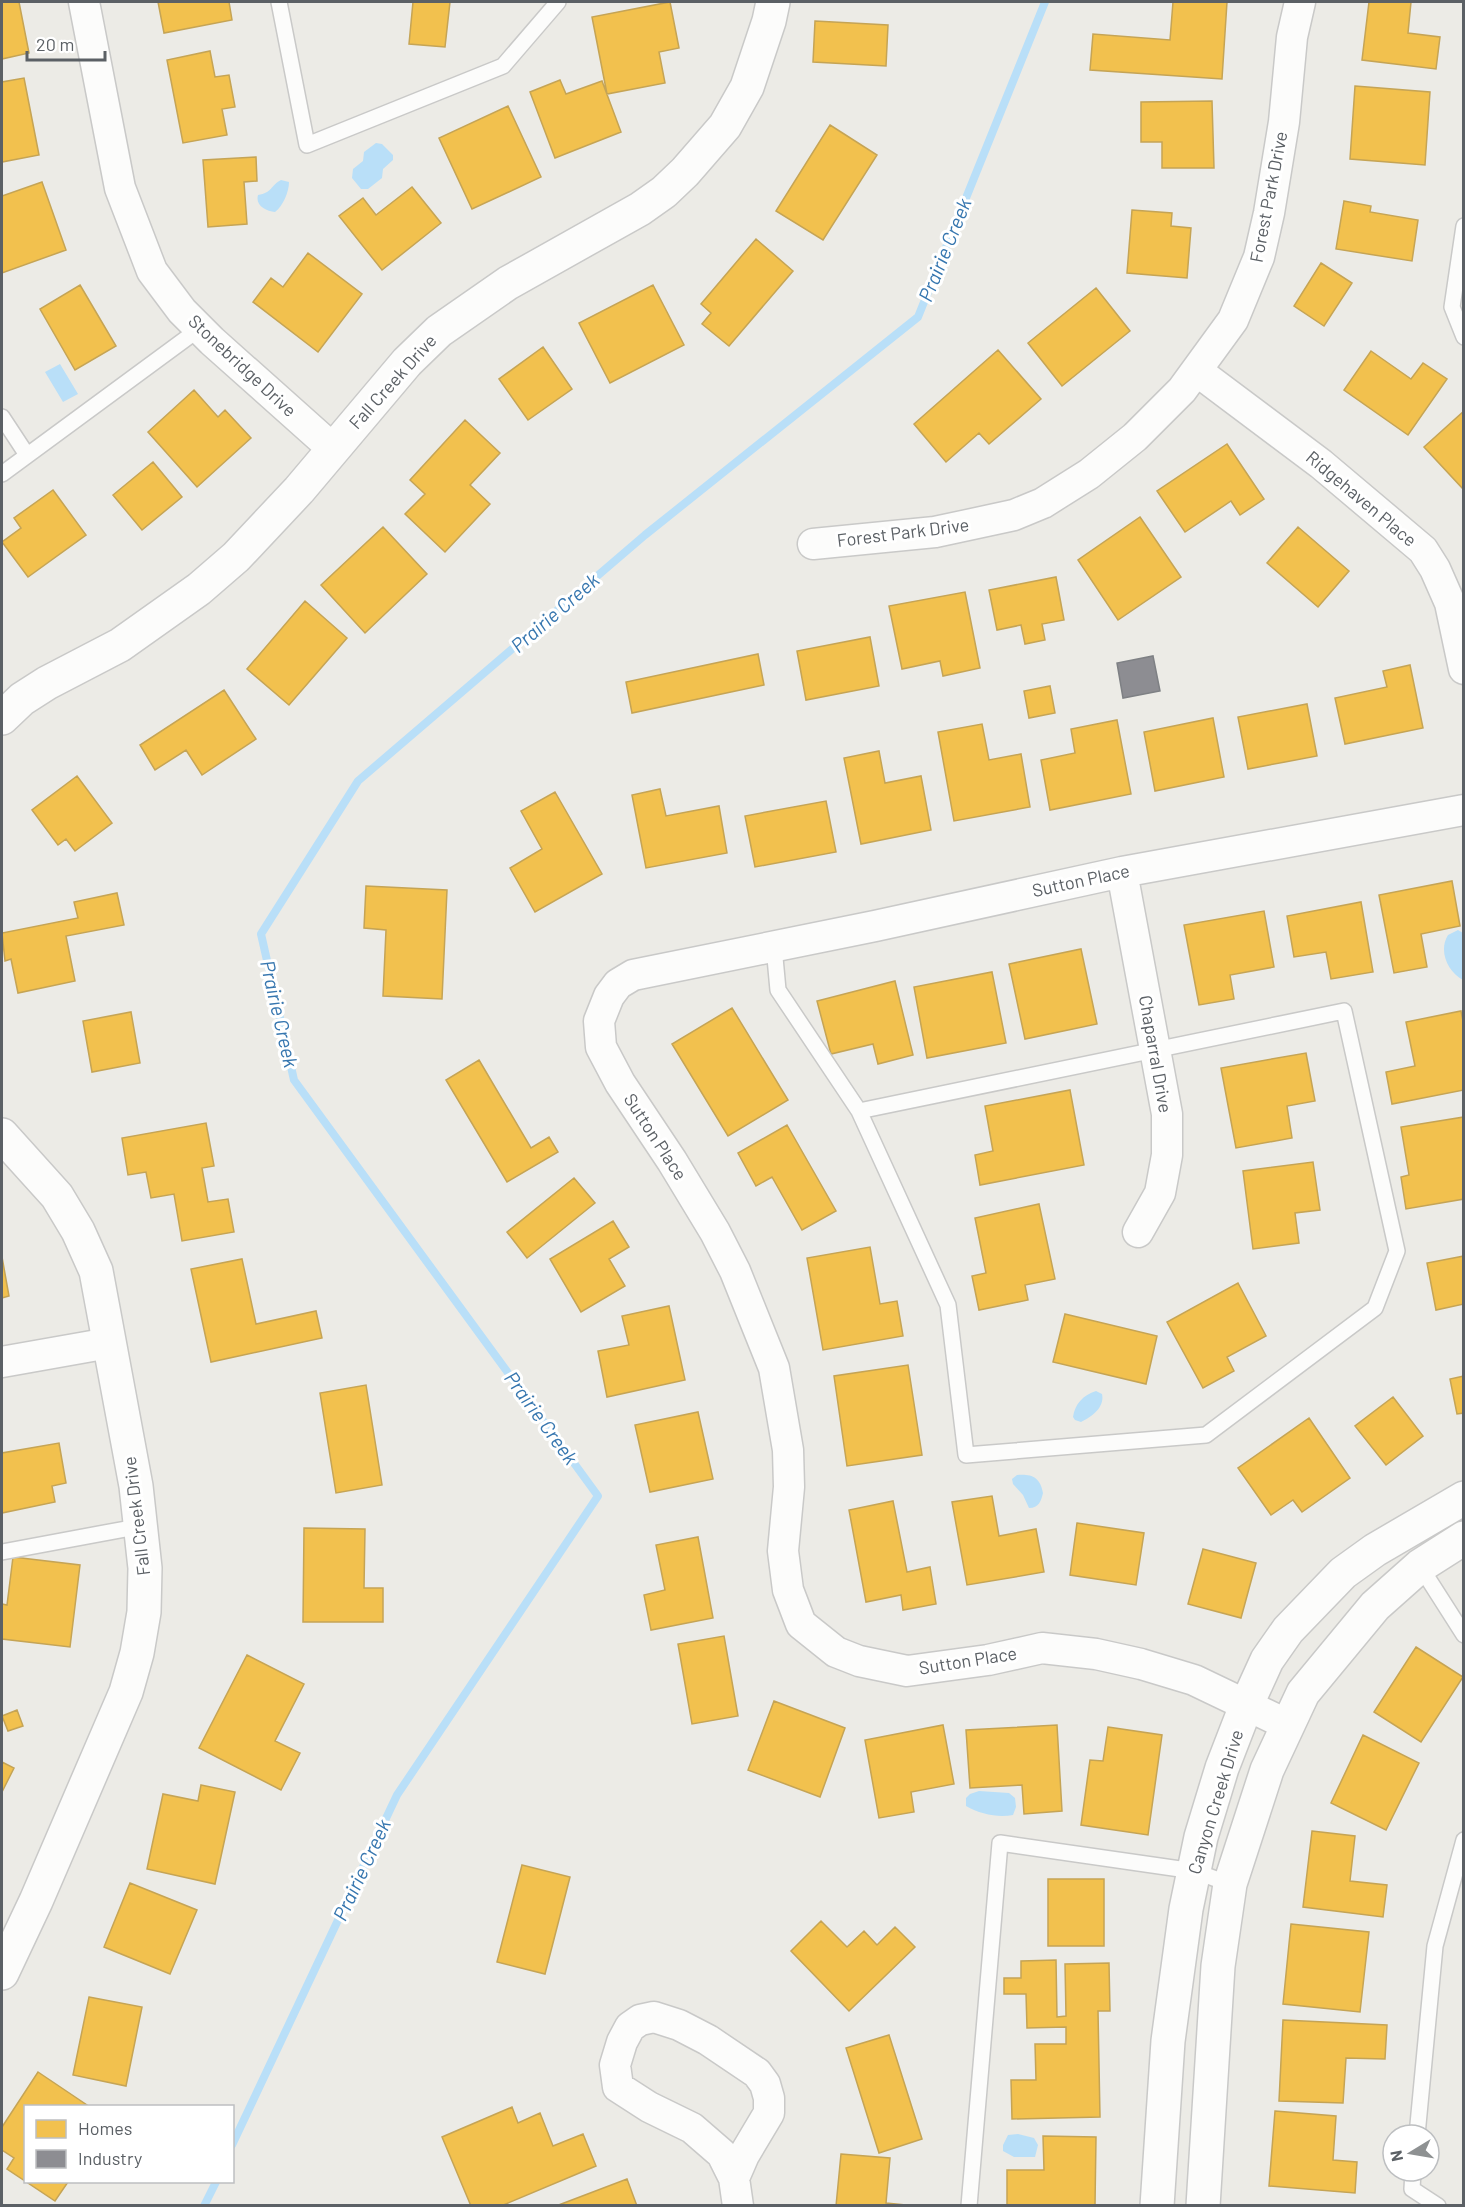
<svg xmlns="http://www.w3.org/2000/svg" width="1465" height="2207" font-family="Barlow,sans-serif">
  <rect width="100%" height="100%" fill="#ecebe6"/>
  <path fill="#b9dff8" d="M 376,143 L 382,144 L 393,155 L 393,160 L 383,169 L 382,178 L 368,189 L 361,189 L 352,178 L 353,169 L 363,161 L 364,152 Z
    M 281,180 L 289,182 C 289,192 283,206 275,212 C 266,211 255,206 258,195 C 272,193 271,185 281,180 Z
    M 60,364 L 78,394 L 63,402 L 45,372 Z
    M 1458,930 L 1463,933 L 1463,980 C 1448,972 1438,951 1448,935 Z
    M 1096,1391 L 1102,1394 C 1105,1407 1092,1417 1081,1422 L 1075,1420 L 1073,1417 C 1075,1404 1083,1395 1096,1391 Z
    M 1017,1475 C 1032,1474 1040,1477 1043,1493 C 1041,1501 1039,1508 1029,1508 L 1023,1495 L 1013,1484 L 1012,1479 Z
    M 979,1791 L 1009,1793 L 1015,1798 L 1016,1807 L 1013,1815 C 998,1818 980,1814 966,1806 L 966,1798 L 970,1794 Z
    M 1018,2134 L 1034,2138 L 1038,2145 L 1035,2157 L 1014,2157 L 1003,2151 L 1003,2145 L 1008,2135 Z"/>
  <path fill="#f2c14e" stroke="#c5a455" stroke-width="1.5" d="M 2,2 L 19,2 L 29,53 L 2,59 Z
    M 158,2 L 229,2 L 232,20 L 164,33 Z
    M 413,2 L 450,2 L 445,47 L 409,44 Z
    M 670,2 L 679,48 L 659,52 L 665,83 L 607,94 L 592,17 Z
    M 1173,2 L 1227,2 L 1222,79 L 1090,70 L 1093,34 L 1170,40 Z
    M 1369,2 L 1411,2 L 1408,33 L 1440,37 L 1436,69 L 1362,60 Z
    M 815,21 L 888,25 L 886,66 L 813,62 Z
    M 210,51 L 215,77 L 229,75 L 235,107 L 222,109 L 227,135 L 183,143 L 167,60 Z
    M 24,78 L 39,155 L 2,162 L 2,82 Z
    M 560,80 L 566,94 L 602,81 L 621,132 L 555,158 L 530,92 Z
    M 1355,86 L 1430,92 L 1425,165 L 1350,159 Z
    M 1212,101 L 1214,168 L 1162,168 L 1162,142 L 1141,142 L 1141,102 Z
    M 508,106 L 541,177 L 472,209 L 439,138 Z
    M 830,125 L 877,155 L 823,240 L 776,211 Z
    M 256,157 L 257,181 L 244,182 L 247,224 L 208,227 L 203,160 Z
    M 42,182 L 66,250 L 2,273 L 2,196 Z
    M 412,187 L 441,223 L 382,270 L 339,216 L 363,198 L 376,215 Z
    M 1344,201 L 1371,206 L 1370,212 L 1418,220 L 1412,261 L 1336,249 Z
    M 1132,210 L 1172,213 L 1171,226 L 1191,228 L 1187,278 L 1127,273 Z
    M 756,239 L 793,271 L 729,346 L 702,324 L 711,313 L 701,304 Z
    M 308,253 L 362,294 L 318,352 L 253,302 L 271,278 L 283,287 Z
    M 1321,263 L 1352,283 L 1324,326 L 1294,306 Z
    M 80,285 L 116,346 L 75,370 L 40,309 Z
    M 653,285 L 684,345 L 610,383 L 579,323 Z
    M 1096,288 L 1130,331 L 1062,386 L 1028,343 Z
    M 543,347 L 572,389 L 528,420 L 499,379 Z
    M 998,350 L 1041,399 L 989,444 L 979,433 L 946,462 L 914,424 Z
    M 1371,351 L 1411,379 L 1423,363 L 1447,379 L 1408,435 L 1344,390 Z
    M 194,390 L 218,417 L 225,410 L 251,438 L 197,487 L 148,432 Z
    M 1464,411 L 1464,490 L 1424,447 Z
    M 465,420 L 500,453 L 470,485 L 490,504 L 445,552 L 405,514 L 425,494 L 410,480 Z
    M 1227,444 L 1264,499 L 1240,515 L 1231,501 L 1185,532 L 1157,491 Z
    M 153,462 L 182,497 L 142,530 L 113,495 Z
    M 53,490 L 86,535 L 28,577 L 2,542 L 21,528 L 14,518 Z
    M 1140,517 L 1181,577 L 1118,620 L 1078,560 Z
    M 383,527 L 427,574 L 365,633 L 321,585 Z
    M 1298,527 L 1349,571 L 1318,607 L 1267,563 Z
    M 1056,577 L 1064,620 L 1042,624 L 1045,640 L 1025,644 L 1021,625 L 997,630 L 989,590 Z
    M 965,592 L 980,668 L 943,676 L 940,661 L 902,669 L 889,606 Z
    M 305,601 L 347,638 L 289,705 L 247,669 Z
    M 870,637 L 879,686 L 806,700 L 797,651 Z
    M 758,654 L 764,685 L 632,713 L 626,682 Z
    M 1410,665 L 1423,728 L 1345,744 L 1335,698 L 1387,687 L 1383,671 Z
    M 1050,686 L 1055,713 L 1029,718 L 1024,691 Z
    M 224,690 L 256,739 L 202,775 L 186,750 L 155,770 L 140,745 Z
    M 1307,704 L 1317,756 L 1248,769 L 1238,717 Z
    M 1213,718 L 1224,777 L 1155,791 L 1144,732 Z
    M 1117,720 L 1131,794 L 1050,810 L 1041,760 L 1075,753 L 1071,729 Z
    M 982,724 L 989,760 L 1021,754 L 1030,807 L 954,821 L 938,732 Z
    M 879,751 L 885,783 L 921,776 L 931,830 L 861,844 L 844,758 Z
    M 77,776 L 112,823 L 75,851 L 66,839 L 58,845 L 32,810 Z
    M 660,789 L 666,816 L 719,806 L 727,853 L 646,868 L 632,795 Z
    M 555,792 L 602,874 L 535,912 L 510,868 L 542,849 L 521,811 Z
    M 826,801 L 836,852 L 755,867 L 745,816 Z
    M 1452,881 L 1460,926 L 1421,934 L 1427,967 L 1394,973 L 1379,895 Z
    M 366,886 L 447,890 L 442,999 L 383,996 L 386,930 L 364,928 Z
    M 117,893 L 124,925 L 66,936 L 75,981 L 18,993 L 11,959 L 5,961 L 2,933 L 78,918 L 74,902 Z
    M 1361,902 L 1373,972 L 1331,979 L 1326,952 L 1294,957 L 1287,916 Z
    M 1264,911 L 1274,967 L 1230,975 L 1234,999 L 1199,1005 L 1184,925 Z
    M 1081,949 L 1097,1024 L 1025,1039 L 1009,964 Z
    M 992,972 L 1006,1043 L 927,1058 L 914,987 Z
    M 895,981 L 913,1055 L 878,1064 L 873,1044 L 831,1054 L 817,1001 Z
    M 732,1008 L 788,1100 L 728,1136 L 672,1044 Z
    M 1461,1011 L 1464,1026 L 1464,1090 L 1392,1104 L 1386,1072 L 1415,1066 L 1406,1022 Z
    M 131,1012 L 140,1063 L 92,1072 L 83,1021 Z
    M 1306,1053 L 1315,1101 L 1287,1106 L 1292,1138 L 1236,1148 L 1221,1068 Z
    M 479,1060 L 531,1148 L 549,1137 L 558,1152 L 507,1182 L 446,1080 Z
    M 1070,1090 L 1084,1165 L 980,1185 L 975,1155 L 993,1151 L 985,1106 Z
    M 1464,1117 L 1464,1199 L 1406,1209 L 1401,1177 L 1409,1175 L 1401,1127 Z
    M 206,1123 L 214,1166 L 202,1168 L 208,1202 L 228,1199 L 234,1232 L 182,1241 L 174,1194 L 151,1198 L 146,1172 L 128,1175 L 122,1138 Z
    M 787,1125 L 836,1211 L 802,1230 L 772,1177 L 756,1186 L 738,1153 Z
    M 1313,1162 L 1320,1210 L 1295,1213 L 1299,1243 L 1253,1249 L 1243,1171 Z
    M 574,1178 L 595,1203 L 527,1258 L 507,1232 Z
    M 1039,1204 L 1055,1279 L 1025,1285 L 1028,1300 L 979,1310 L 972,1276 L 986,1273 L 975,1218 Z
    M 613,1221 L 629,1247 L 609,1259 L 625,1286 L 581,1312 L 550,1259 Z
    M 870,1247 L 880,1304 L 897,1301 L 903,1336 L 823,1350 L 807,1258 Z
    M 1464,1256 L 1464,1304 L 1436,1310 L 1427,1263 Z
    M 2,1257 L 9,1296 L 2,1298 Z
    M 242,1259 L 256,1324 L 316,1311 L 322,1338 L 211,1362 L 191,1269 Z
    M 1238,1283 L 1266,1336 L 1227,1357 L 1234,1371 L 1203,1388 L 1167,1322 Z
    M 669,1306 L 685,1380 L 607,1397 L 598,1351 L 629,1345 L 622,1316 Z
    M 1065,1314 L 1157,1336 L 1146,1384 L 1053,1362 Z
    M 908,1365 L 922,1455 L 847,1466 L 834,1376 Z
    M 1464,1376 L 1464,1413 L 1457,1414 L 1450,1379 Z
    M 366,1385 L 382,1485 L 336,1493 L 320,1393 Z
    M 1393,1397 L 1423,1436 L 1386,1465 L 1355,1426 Z
    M 698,1412 L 713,1479 L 650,1492 L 635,1425 Z
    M 1309,1418 L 1350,1478 L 1302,1512 L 1293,1500 L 1271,1515 L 1238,1468 Z
    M 59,1443 L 66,1483 L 52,1486 L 55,1502 L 2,1513 L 2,1453 Z
    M 992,1496 L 999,1536 L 1036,1529 L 1044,1572 L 967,1585 L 952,1502 Z
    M 893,1501 L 907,1572 L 930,1567 L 936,1604 L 903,1610 L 901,1595 L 866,1602 L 849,1510 Z
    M 1077,1523 L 1144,1533 L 1136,1585 L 1070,1575 Z
    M 304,1528 L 365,1529 L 364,1588 L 383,1588 L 383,1622 L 303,1622 Z
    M 698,1537 L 713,1618 L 651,1630 L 644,1595 L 665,1590 L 656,1545 Z
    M 1203,1549 L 1256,1563 L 1241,1618 L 1188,1604 Z
    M 13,1557 L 80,1565 L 70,1647 L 2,1639 L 2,1604 L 7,1605 Z
    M 724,1636 L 738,1716 L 692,1724 L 678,1644 Z
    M 1416,1647 L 1463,1677 L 1421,1742 L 1374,1712 Z
    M 247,1655 L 304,1684 L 275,1741 L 300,1753 L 281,1790 L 199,1748 Z
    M 774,1701 L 845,1728 L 820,1797 L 748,1770 Z
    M 17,1710 L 23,1726 L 8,1731 L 2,1716 Z
    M 943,1725 L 954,1784 L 911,1792 L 914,1812 L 879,1818 L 865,1740 Z
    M 1057,1725 L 1062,1811 L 1024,1814 L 1022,1785 L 970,1788 L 966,1730 Z
    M 1108,1727 L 1162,1735 L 1148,1835 L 1081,1825 L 1090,1760 L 1103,1761 Z
    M 1363,1735 L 1419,1763 L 1386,1830 L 1331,1803 Z
    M 2,1762 L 14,1768 L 2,1792 Z
    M 201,1785 L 235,1792 L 215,1884 L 147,1869 L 163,1794 L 198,1801 Z
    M 1312,1831 L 1355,1836 L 1350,1881 L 1387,1885 L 1383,1917 L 1303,1907 Z
    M 522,1865 L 570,1877 L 545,1974 L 497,1962 Z
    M 1048,1879 L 1104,1879 L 1104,1946 L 1048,1946 Z
    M 130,1883 L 197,1910 L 170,1974 L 104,1947 Z
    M 821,1921 L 847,1947 L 864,1931 L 877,1945 L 895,1927 L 915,1947 L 849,2011 L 791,1951 Z
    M 1291,1924 L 1369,1932 L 1360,2012 L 1283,2004 Z
    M 1056,1960 L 1057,2017 L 1066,2016 L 1065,1964 L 1109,1963 L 1110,2011 L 1098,2011 L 1100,2117 L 1012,2119 L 1011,2080 L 1036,2080 L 1035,2044 L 1066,2044 L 1066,2027 L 1027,2028 L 1026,1994 L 1004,1994 L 1004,1978 L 1021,1978 L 1021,1961 Z
    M 89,1997 L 142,2007 L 126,2086 L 73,2075 Z
    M 1283,2020 L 1387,2025 L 1385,2059 L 1346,2058 L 1343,2103 L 1279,2101 Z
    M 889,2035 L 922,2139 L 879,2153 L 846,2048 Z
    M 38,2072 L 87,2105 L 26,2106 L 26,2182 L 68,2182 L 55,2201 L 7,2169 L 14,2158 L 2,2150 L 2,2127 Z
    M 512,2107 L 518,2123 L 540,2113 L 553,2146 L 583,2134 L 596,2166 L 501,2206 L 471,2206 L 442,2137 Z
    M 1275,2111 L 1336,2116 L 1333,2160 L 1357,2162 L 1355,2193 L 1269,2186 Z
    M 1043,2136 L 1096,2137 L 1095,2206 L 1007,2206 L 1007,2170 L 1044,2170 Z
    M 841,2154 L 890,2158 L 886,2203 L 916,2206 L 836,2206 Z
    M 627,2179 L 637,2206 L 556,2206 Z"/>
  <path fill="#8d8d92" stroke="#7e8084" stroke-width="1.5" d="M 1153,656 L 1160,691 L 1123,698 L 1117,663 Z"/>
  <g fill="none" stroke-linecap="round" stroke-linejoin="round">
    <path stroke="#b9dff8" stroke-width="8" d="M 232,2145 L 397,1795 L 598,1496 L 294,1080 L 261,934 L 358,781 L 645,535 L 918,317 L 1045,2
      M 204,2206 L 216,2182"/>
    <defs>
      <path id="service" d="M 279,2 L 307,145 L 503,66 L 558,2
        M 1464,226 L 1452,307 L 1464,337
        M 2,417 L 27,455
        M 2,474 L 199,329
        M 774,947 L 778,990 L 859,1111 L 948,1305 L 966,1455 L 1206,1435 L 1375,1308 L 1397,1251 L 1344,1011 L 859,1111
        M 2,1552 L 142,1526
        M 1420,1566 L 1464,1635
        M 1417,2135 L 1435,1946 L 1464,1840
        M 1413,2171 L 1412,2189 L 1438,2206
        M 969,2206 L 1000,1843 L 1194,1871 L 1230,1884"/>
      <path id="minor" d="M 84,2 L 120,188 L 152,271 L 182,311 L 212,341 L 332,448
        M 1197,371 L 1321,464 L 1423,550 L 1435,569 L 1450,603 L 1464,669
        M 813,544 L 935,532 L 1014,515 L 1043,503 L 1089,474 L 1135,437 L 1182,390 L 1233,320 L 1259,257 L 1269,213 L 1284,122 L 1292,37 L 1300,2
        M 1122,872 L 1167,1114 L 1167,1155 L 1160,1193 L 1138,1232
        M 2,1362 L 109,1343
        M 1288,1725 L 1194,1680 L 1141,1664 L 1096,1654 L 1042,1648 L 988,1660 L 907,1671 L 859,1661 L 836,1652 L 801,1624 L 788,1590 L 783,1551 L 789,1487 L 788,1450 L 774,1368 L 735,1271 L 715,1232 L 672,1161 L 620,1083 L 601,1047 L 599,1021 L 609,996 L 618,984 L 633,975 L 875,926 L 1122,872 L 1464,810
        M 654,2017 L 679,2025 L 708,2040 L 757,2073 L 765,2084 L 769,2098 L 769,2113 L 744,2155 L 734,2178 L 722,2154 L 692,2128 L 649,2107 L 618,2087 L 615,2065 L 622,2042 L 630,2027 L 640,2020 Z
        M 734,2178 L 738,2206"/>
      <path id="tertiary" d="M 2,718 L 22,699 L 47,683 L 120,645 L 199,589 L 236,557 L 299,490 L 407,362 L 439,331 L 508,283 L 640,209 L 664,192 L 685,172 L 725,126 L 747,87 L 769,21 L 773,2
        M 2,1135 L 57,1196 L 78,1231 L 96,1271 L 136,1486 L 145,1568 L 144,1612 L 137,1653 L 126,1692 L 36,1901 L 2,1973
        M 1157,2206 L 1168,2041 L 1186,1909 L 1201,1837 L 1222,1768 L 1246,1706 L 1267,1660 L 1288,1630 L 1343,1573 L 1375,1550 L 1464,1498
        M 1203,2206 L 1218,1966 L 1230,1884 L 1267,1770 L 1303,1693 L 1375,1606 L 1420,1566 L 1464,1538"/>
    </defs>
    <use href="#service" stroke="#c9c9c8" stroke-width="18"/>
    <use href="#minor" stroke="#c9c9c8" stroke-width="33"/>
    <use href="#tertiary" stroke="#c9c9c8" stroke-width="36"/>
    <use href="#service" stroke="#fcfcfb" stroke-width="15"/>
    <use href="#minor" stroke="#fcfcfb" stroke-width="30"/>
    <use href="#tertiary" stroke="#fcfcfb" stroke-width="33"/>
  </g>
  <g text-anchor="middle" stroke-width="6" stroke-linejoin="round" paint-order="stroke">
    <g font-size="18" fill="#5b6065" stroke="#fff">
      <text transform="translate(1269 197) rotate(-79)" y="6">Forest Park Drive</text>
      <text transform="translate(242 366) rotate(43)" y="6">Stonebridge Drive</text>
      <text transform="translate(393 382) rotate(-48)" y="6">Fall Creek Drive</text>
      <text transform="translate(1361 499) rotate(40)" y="6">Ridgehaven Place</text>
      <text transform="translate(903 533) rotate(-7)" y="6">Forest Park Drive</text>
      <text transform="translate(1081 881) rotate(-12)" y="6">Sutton Place</text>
      <text transform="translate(1155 1054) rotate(80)" y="6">Chaparral Drive</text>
      <text transform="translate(655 1137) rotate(57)" y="6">Sutton Place</text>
      <text transform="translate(137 1516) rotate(-97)" y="6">Fall Creek Drive</text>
      <text transform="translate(968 1661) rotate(-9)" y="6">Sutton Place</text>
      <text transform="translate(1216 1802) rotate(-73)" y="6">Canyon Creek Drive</text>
    </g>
    <g font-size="20" font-style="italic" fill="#3676af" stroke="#fff">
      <text transform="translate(945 250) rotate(-68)" y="7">Prairie Creek</text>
      <text transform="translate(555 613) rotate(-41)" y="7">Prairie Creek</text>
      <text transform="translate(279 1014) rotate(77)" y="7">Prairie Creek</text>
      <text transform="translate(541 1418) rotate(54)" y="7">Prairie Creek</text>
      <text transform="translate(362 1870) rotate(-65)" y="7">Prairie Creek</text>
    </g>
  </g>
  <rect width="1465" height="2207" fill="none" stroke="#5b6065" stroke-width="6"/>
  <rect x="24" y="2105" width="210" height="78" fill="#ffffff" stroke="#bdbfc1" stroke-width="1.5"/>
  <rect x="36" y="2120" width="30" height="18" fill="#f2c14e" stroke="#bdbfc1" stroke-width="1.5"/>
  <text x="78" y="2135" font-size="18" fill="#5b6065">Homes</text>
  <rect x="36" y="2150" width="30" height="18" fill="#8d8d92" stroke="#bdbfc1" stroke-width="1.5"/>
  <text x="78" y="2165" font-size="18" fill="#5b6065">Industry</text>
  <g transform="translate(1411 2153) rotate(259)"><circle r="28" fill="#ffffff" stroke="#bdbfc1" stroke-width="1.5"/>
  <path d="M0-4.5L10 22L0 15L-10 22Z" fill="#8e9192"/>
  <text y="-9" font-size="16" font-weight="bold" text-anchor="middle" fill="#5b6065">N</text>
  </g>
  <path d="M27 51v9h78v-9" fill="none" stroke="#5b6065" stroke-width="3"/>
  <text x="36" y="51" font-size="18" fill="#5b6065" stroke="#ffffff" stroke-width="4.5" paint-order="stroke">20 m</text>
</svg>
